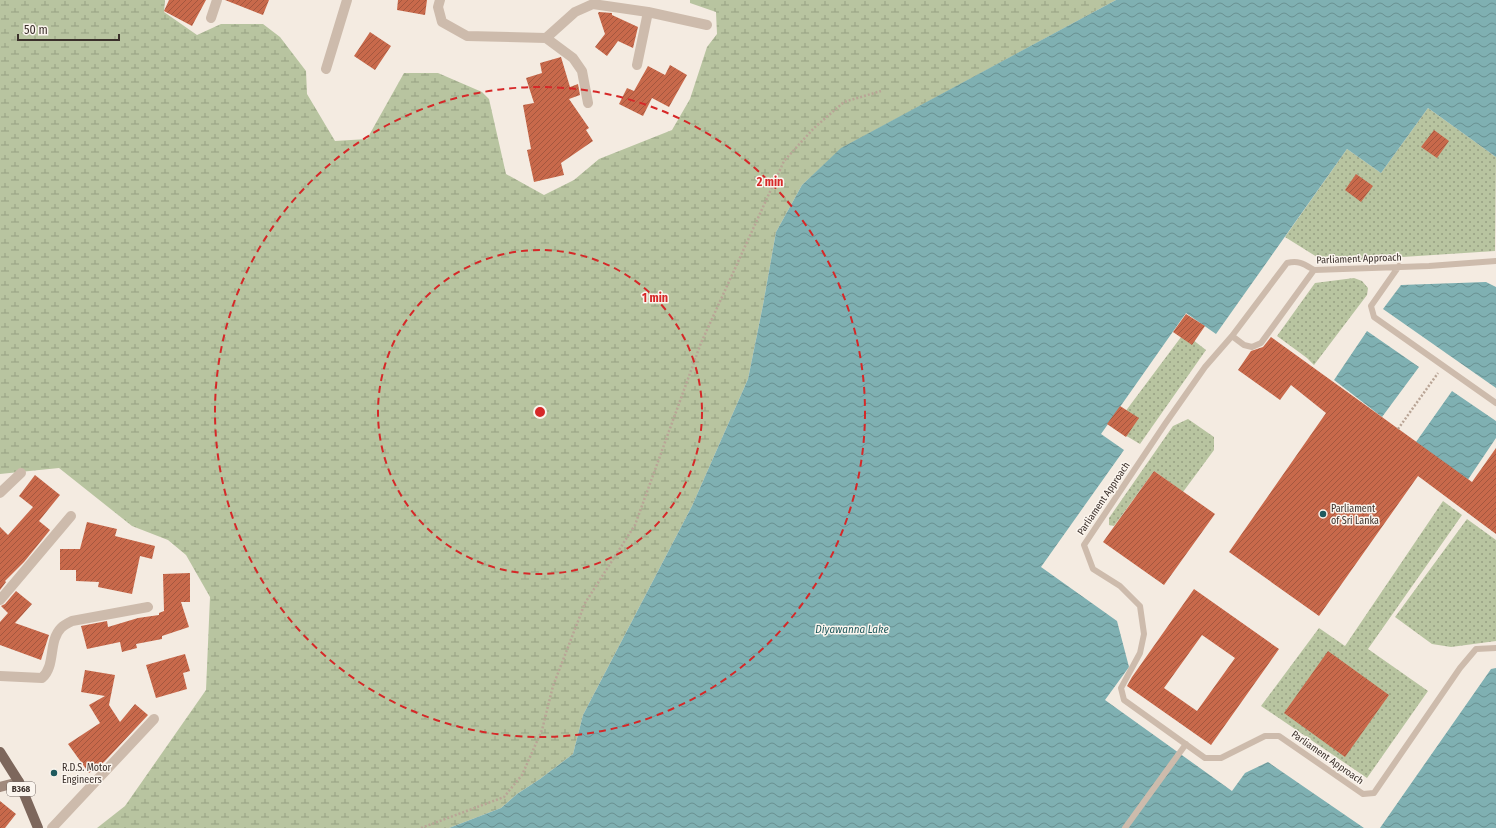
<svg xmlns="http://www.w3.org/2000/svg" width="1496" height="828" font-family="'Fira Sans Condensed',sans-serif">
  <defs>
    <pattern id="grass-dots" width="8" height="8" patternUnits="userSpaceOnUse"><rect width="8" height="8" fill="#b8c4a0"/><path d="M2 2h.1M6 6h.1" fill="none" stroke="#97a083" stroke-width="1.8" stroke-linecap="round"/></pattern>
    <pattern id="wetland-marsh" width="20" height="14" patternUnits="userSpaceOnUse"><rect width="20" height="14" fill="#b8c4a0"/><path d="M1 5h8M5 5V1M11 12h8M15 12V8" fill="none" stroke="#97a083"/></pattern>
    <pattern id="water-waves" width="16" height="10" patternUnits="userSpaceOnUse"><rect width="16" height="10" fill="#7fb0b2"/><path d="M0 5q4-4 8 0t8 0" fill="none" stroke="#699091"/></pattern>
    <pattern id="building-hatch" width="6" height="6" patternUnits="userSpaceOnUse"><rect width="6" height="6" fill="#c8694b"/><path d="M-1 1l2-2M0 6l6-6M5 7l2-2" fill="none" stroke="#a4573f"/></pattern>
  </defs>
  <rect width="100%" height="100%" fill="#f4ebe1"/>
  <path fill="url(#grass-dots)" d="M 1428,108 L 1496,157 L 1495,251 L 1325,262 L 1285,237 L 1347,149 L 1381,173 Z
    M 1354,278 L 1362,281 L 1368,288 L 1367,295 L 1314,365 L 1307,358 L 1277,336 L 1315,283 Z
    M 1184,333 L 1206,350 L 1140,444 L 1113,428 Z
    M 1188,419 L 1214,437 L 1214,450 L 1183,492 L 1154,471 L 1114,526 L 1109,525 L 1109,518 L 1173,426 Z
    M 1443,501 L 1462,515 L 1368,649 L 1428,691 L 1367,778 L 1261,706 L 1319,628 L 1345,646 Z
    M 1467,519 L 1496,540 L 1496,641 L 1451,647 L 1432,644 L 1395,617 Z"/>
  <path fill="url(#wetland-marsh)" d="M 0,0 L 165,0 L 164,12 L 197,35 L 221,24 L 263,24 L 280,37 L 306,71 L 307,94 L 335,141 L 367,139 L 404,73 L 438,73 L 482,92 L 489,99 L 506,174 L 544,195 L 574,180 L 599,159 L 672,130 L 690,99 L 707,47 L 717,34 L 716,12 L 690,3 L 690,0 L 1116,0 L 842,148 L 802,185 L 776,232 L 763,305 L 748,379 L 692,506 L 583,715 L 573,754 L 540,779 L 517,794 L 501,808 L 449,828 L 97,828 L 125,806 L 206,690 L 210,597 L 186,555 L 168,540 L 132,526 L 59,468 L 0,474 Z"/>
  <path fill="url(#water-waves)" d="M 1116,0 L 1496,0 L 1496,157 L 1428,108 L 1381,173 L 1347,149 L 1216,334 L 1186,313 L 1101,434 L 1124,450 L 1041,567 L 1117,621 L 1129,667 L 1105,700 L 1232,791 L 1245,773 L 1268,762 L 1364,828 L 449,828 L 501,808 L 517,794 L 540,779 L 573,754 L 583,715 L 692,506 L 748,379 L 763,305 L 776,232 L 802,185 L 841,148 Z
    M 1486,282 L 1496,287 L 1496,388 L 1383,309 L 1401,285 Z
    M 1367,331 L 1419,367 L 1382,417 L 1334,380 Z
    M 1452,391 L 1496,421 L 1496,438 L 1467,481 L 1416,442 Z
    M 1496,668 L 1496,828 L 1380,828 L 1491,669 Z"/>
  <path fill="url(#building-hatch)" fill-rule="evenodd" d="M 169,0 L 206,0 L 192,26 L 164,11 Z
    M 225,0 L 269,0 L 263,15 Z
    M 398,0 L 427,0 L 425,15 L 397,10 Z
    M 599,12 L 612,13 L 612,15 L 638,27 L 633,48 L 618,41 L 607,56 L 595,47 L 605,34 L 598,13 Z
    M 370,32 L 391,46 L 375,70 L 354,56 Z
    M 561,57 L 570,87 L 578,84 L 580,95 L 569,99 L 589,128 L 586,130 L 593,141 L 561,163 L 564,175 L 534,182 L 527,150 L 531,149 L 523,105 L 534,103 L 526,78 L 542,73 L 540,63 Z
    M 670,65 L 687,75 L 669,107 L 652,98 L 643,116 L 619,104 L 627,88 L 634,91 L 648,66 L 665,75 Z
    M 1434,130 L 1449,141 L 1437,158 L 1421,147 Z
    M 1356,174 L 1373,186 L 1361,202 L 1345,190 Z
    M 1186,314 L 1205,326 L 1192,345 L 1173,332 Z
    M 1271,337 L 1472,482 L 1496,448 L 1496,534 L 1418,476 L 1319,616 L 1229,552 L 1326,413 L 1291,385 L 1280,400 L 1238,370 L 1251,351 L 1263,347 Z
    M 1120,406 L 1139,418 L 1126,437 L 1107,424 Z
    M 1154,471 L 1215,514 L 1164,585 L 1103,542 Z
    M 35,475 L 60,495 L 39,521 L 50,530 L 24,562 L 5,581 L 6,582 L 0,590 L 0,527 L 8,535 L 33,507 L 19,496 Z
    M 87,522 L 117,529 L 115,536 L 155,546 L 152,559 L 140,556 L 132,594 L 98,587 L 99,582 L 76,581 L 76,570 L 60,570 L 60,549 L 80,549 Z
    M 190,573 L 190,602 L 181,602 L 189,627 L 162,636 L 162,639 L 136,644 L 137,648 L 122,652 L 120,642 L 87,649 L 81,626 L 107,621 L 108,627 L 138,618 L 159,615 L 159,613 L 164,611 L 163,574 Z
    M 1194,589 L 1279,649 L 1211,745 L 1127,686 L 1132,677 ZM 1202,635 L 1235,658 L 1197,711 L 1164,688 Z
    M 16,591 L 32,604 L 15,623 L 49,635 L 41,660 L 0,645 L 0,622 L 8,613 L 1,606 L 5,604 Z
    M 1328,651 L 1389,695 L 1345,757 L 1284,713 Z
    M 185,654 L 190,671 L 183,673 L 187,689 L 156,698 L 146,665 Z
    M 85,670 L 115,675 L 109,705 L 120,722 L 135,704 L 148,715 L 104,762 L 89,773 L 68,744 L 100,723 L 89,705 L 105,696 L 81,692 Z
    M 0,801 L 16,814 L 5,828 L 0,828 Z"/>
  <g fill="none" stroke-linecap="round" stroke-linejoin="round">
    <path stroke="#b9a596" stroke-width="2.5" stroke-dasharray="2 2" stroke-linecap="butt" d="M 1398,429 L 1438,373
      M 421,828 L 504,797 L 522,775 L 542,730 L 553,686 L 585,603 L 635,525 L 701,343 L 784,161 L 814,128 L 844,102 L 881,91"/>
    <path stroke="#cdbbac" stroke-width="6" d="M 1496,261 L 1429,266 L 1314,270 C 1304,264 1299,260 1287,263 L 1232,336 L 1205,367 L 1165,424 L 1084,545 L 1093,569 L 1120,586 L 1140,606 L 1144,634 L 1140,653 L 1121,688 L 1124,700 L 1205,758 L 1221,758 L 1265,736 L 1279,736 L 1363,794 L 1374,793 L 1460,668 L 1476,649 L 1496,648
      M 1399,266 L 1371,306 L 1374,317 L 1496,403
      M 1232,336 L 1244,345 L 1252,347 L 1261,343 L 1314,270
      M 1125,828 L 1186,744"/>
    <path stroke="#cdbbac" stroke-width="10" d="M 440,0 L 438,7 L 442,22 L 467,36 L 546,38 L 573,58 L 582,71 L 588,103
      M 211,18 L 217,0
      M 546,38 L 575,12 L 593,4 L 648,12 L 707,25
      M 637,65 L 648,12
      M 326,69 L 347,0
      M 0,493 L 21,473
      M 0,600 L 71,516
      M 0,676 L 42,678 C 56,666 48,641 61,628 C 64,625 68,623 72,621 L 148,607
      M 52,828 L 154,719"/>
    <path stroke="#a18a7d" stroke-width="10" d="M 0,787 L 19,782"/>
    <path stroke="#7d675c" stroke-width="10" d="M 0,752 L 19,782 L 38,828"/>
  </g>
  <g fill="none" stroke="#d62828" stroke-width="2" stroke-dasharray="7 5">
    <circle cx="540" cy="412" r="162"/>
    <circle cx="540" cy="412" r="325"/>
  </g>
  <g fill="#1f5a5e" stroke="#fbf5ee" stroke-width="1.5">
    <circle cx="1323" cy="514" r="4"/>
    <circle cx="54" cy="773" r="4"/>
  </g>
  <g text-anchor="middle" stroke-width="3" stroke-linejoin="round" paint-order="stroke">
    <rect fill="#fbf5ee" stroke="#756b66" stroke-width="1" x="7" y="782" width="28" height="14" rx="3"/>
    <g font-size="9" font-weight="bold" fill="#3b302b">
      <text x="21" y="792">B368</text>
    </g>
    <g font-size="10" fill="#3b302b" stroke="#fbf5ee">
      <text transform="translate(1359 258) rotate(-2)" y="4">Parliament Approach</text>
      <text transform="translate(1103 498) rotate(-56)" y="4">Parliament Approach</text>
      <text transform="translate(1328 757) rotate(35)" y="4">Parliament Approach</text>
    </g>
    <g font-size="10" fill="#3b302b" stroke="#fbf5ee" text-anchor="start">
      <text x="1331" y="512">Parliament<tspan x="1331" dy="12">of Sri Lanka</tspan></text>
      <text x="62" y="771">R.D.S. Motor<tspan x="62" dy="12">Engineers</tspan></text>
    </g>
    <g font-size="11" font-style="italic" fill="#1f5a5e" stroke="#fbf5ee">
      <text x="852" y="633">Diyawanna Lake</text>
    </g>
  </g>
  <circle cx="540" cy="412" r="6" fill="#d62828" stroke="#fbf5ee" stroke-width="2"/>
  <g font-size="12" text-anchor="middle" font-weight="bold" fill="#d62828" stroke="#fbf5ee" stroke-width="3" stroke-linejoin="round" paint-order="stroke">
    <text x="770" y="186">2 min</text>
    <text x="655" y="302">1 min</text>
  </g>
  <path d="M18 34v6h101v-6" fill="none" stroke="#3b302b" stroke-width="2"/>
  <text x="24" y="34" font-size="12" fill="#3b302b" stroke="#fbf5ee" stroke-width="3" paint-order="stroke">50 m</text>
</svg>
